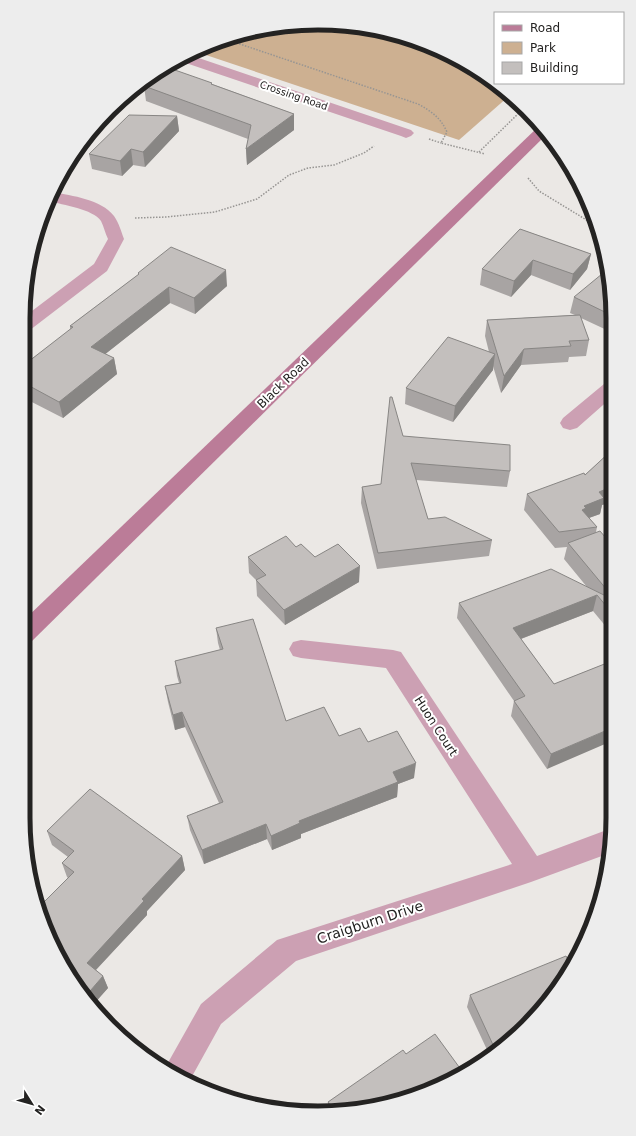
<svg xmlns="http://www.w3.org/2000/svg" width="636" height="1136" font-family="'DejaVu Sans',sans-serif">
  <rect width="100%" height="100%" fill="#ebe8e5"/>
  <path fill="#cdb091" d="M 299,24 L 357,26 L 413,39 L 466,63 L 509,96 L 459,140 L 194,51 L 242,33 Z"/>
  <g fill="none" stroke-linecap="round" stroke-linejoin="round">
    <path stroke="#979593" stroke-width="1.5" stroke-dasharray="1.5 1.5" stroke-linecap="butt" d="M 225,39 L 418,104 C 431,111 441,118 447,132 L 441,143 L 485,154
      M 429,139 L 441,143
      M 479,152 L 524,108
      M 528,178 L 539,191 L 598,227
      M 135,218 L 166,217 L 215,212 L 257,199 L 289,175 L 308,168 L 334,165 L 364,153 L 374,146"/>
    <path fill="#cca0b3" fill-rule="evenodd" d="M 187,54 L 411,130 L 414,133 L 411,136 L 406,138 L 401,136 L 177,60 Z
      M 53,192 C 72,196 101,199 114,216 C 119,223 121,231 124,239 L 107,271 L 30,330 L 24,332 L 24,317 L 94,264 L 108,239 C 105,233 104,227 101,221 C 93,209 63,205 49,201 Z
      M 611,382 L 611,398 L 577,428 L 570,430 L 563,428 L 560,423 L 563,418 L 604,384 Z
      M 301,640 L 393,650 L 401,652 L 537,856 L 612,828 L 610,853 L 531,882 L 296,961 L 221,1024 L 190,1080 L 165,1068 L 201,1004 L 277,940 L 512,864 L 386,668 L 301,658 L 293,656 L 289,649 L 293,642 Z"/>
    <path fill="#bb7c98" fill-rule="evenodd" d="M 540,126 L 547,134 L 31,642 L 23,645 L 23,621 L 538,127 Z"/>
  </g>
  <path fill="#a8a4a3" d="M 212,84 L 294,114 L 294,130 L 247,165 L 246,149 L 248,139 L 146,101 L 144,86 Z
    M 177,116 L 179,131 L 145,167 L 133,165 L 122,176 L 92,169 L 89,154 Z
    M 520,229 L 591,254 L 587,269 L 570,290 L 531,275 L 511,297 L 480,285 L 482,269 Z
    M 138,273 L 227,286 L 195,314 L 170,303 L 105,354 L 114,358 L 117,374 L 63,418 L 24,398 L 24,365 L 70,330 L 70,326 L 138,275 Z
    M 610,280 L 611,332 L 581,318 L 589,340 L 586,356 L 569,357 L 568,362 L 521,365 L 501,393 L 493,366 L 493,370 L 453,422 L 405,404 L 406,388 L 489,352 L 485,336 L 487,320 L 575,315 L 570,313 L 574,297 Z
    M 403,436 L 510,471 L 507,487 L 416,480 L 428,519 L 492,540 L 489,556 L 377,569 L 361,503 L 362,487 L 381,484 Z
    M 611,451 L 611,499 L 608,503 L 602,505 L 600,514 L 589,518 L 597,527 L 596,532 L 611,544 L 612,634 L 593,611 L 521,639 L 554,684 L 612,661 L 547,769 L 511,716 L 514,701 L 457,618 L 459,603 L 587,587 L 564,559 L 567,547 L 555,548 L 524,510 L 527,494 L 585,475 Z
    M 296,547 L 359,582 L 285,625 L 257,596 L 256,580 L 249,573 L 248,557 Z
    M 216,628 L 286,721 L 339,736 L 368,742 L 414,778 L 398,784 L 397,797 L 301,834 L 301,838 L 272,850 L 267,839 L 204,864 L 190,830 L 187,816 L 219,803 L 185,727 L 175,730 L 168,702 L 165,686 L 179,683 L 177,676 L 175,661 L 220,650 L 218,643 Z
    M 47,831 L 182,856 L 185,870 L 147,911 L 147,915 L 96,970 L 103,976 L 108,988 L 92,1006 L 84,997 L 68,878 L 67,877 L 62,863 L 68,857 L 52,845 Z
    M 470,995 L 512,1040 L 489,1054 L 467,1007 Z
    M 406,1054 L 337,1112 L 328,1111 L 328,1102 Z"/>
  <path fill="#888684" d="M 294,114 L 294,130 L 247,165 L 246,149 Z
    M 177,116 L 179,131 L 145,167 L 143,152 Z
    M 131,149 L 133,165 L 122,176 L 120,161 Z
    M 591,254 L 587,269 L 570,290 L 573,274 Z
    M 533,260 L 531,275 L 511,297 L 514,281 Z
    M 226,270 L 227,286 L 195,314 L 194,298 Z
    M 169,287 L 170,303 L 94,363 L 91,347 Z
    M 524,349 L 521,365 L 501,393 L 504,376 Z
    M 495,354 L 493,370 L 453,422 L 455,406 Z
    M 114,358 L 117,374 L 63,418 L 59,402 Z
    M 611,487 L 611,499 L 608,503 L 602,505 L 600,514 L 583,520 L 582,510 L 584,506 L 599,492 Z
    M 360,566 L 359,582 L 285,625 L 284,610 Z
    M 597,595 L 593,611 L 510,643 L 513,628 Z
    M 182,712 L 185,727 L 175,730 L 173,715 Z
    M 612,728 L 612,741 L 547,769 L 551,754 Z
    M 416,763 L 414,778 L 398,784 L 397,797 L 301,834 L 301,838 L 272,850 L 271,836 L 393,772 Z
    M 266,824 L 267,839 L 204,864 L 202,850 Z
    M 182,856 L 185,870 L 147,911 L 147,915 L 91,975 L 87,963 L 142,899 Z
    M 103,976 L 108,988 L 92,1006 L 84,998 Z
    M 513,1039 L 512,1040 L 492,1052 L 494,1047 Z"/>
  <path fill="#c3bfbd" stroke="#888684" d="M 172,69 L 212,83 L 211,84 L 294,114 L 246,149 L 251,125 L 144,86 Z
    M 129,115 L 177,116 L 143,152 L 131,149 L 120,161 L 89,154 Z
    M 520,229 L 591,254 L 573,274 L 533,260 L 514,281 L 482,269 Z
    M 171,247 L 226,270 L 194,298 L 169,287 L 91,347 L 114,358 L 59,402 L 24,383 L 24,365 L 73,327 L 70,326 L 139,274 L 138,273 Z
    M 608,269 L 610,280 L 611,315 L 574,297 Z
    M 580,315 L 589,340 L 569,341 L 571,346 L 524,349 L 504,376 L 487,320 Z
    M 448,337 L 495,354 L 455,406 L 406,388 Z
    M 390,397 L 392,397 L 403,436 L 510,445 L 510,471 L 411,463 L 428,519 L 445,517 L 492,540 L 378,553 L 362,487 L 381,484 Z
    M 611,451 L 611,487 L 599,492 L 604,498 L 584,506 L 586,508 L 582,510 L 597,527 L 559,532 L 527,494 L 584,473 L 585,475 Z
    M 600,531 L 611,544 L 612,596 L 568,543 Z
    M 286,536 L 296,547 L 301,544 L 315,557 L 338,544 L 360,566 L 284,610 L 256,580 L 266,575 L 248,557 Z
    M 551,569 L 612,599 L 612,613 L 597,595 L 513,628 L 554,684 L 612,661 L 612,728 L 551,754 L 514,701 L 525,696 L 459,603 Z
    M 253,619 L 286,721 L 324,707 L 339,736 L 360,728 L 368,742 L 397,731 L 416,763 L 393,772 L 398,782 L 299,821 L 300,823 L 271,836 L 266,824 L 202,850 L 187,816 L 223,802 L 182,712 L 173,715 L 165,686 L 181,683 L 175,661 L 223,649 L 216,628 Z
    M 90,789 L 182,856 L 142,899 L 144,901 L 87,963 L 103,976 L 84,998 L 39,913 L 38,908 L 74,872 L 62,863 L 74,851 L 47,831 Z
    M 566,956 L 572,967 L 513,1039 L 494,1047 L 470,995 Z
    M 435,1034 L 462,1071 L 431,1091 L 337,1112 L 334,1112 L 328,1102 L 403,1050 L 406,1054 Z"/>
  <g text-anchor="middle" stroke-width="4" stroke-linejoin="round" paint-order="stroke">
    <g font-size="10" fill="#242322" stroke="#fff">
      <text transform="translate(294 95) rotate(19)" y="4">Crossing Road</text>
    </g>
    <g font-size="12" fill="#242322" stroke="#fff">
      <text transform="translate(283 383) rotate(-44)" y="4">Black Road</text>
      <text transform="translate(436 726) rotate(57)" y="4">Huon Court</text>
    </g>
    <g font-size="14" fill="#242322" stroke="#fff">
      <text transform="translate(370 922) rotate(-18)" y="5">Craigburn Drive</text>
    </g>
  </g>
  <path d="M0 0H636V1136H0ZM318 30H318A288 288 0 0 1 606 318V818A288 288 0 0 1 318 1106H318A288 288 0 0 1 30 818V318A288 288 0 0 1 318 30Z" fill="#ededed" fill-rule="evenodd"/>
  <path fill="none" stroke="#242322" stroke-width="5" d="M318 30H318A288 288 0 0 1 606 318V818A288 288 0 0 1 318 1106H318A288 288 0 0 1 30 818V318A288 288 0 0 1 318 30Z"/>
  <rect x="494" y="12" width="130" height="72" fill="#ffffff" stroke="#a7a7a7"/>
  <rect x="502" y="25" width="20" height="6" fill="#bb7c98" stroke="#a7a7a7"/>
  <text x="530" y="32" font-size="12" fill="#242322">Road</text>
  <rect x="502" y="42" width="20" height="12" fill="#cdb091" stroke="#a7a7a7"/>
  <text x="530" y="52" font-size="12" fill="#242322">Park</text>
  <rect x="502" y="62" width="20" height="12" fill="#c3bfbd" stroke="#a7a7a7"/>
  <text x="530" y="72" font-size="12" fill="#242322">Building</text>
  <g transform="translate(32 1104) rotate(127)" stroke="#ffffff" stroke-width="3" paint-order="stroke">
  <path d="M0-3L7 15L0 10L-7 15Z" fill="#242322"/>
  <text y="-6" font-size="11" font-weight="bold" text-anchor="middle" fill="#242322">N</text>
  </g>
</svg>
